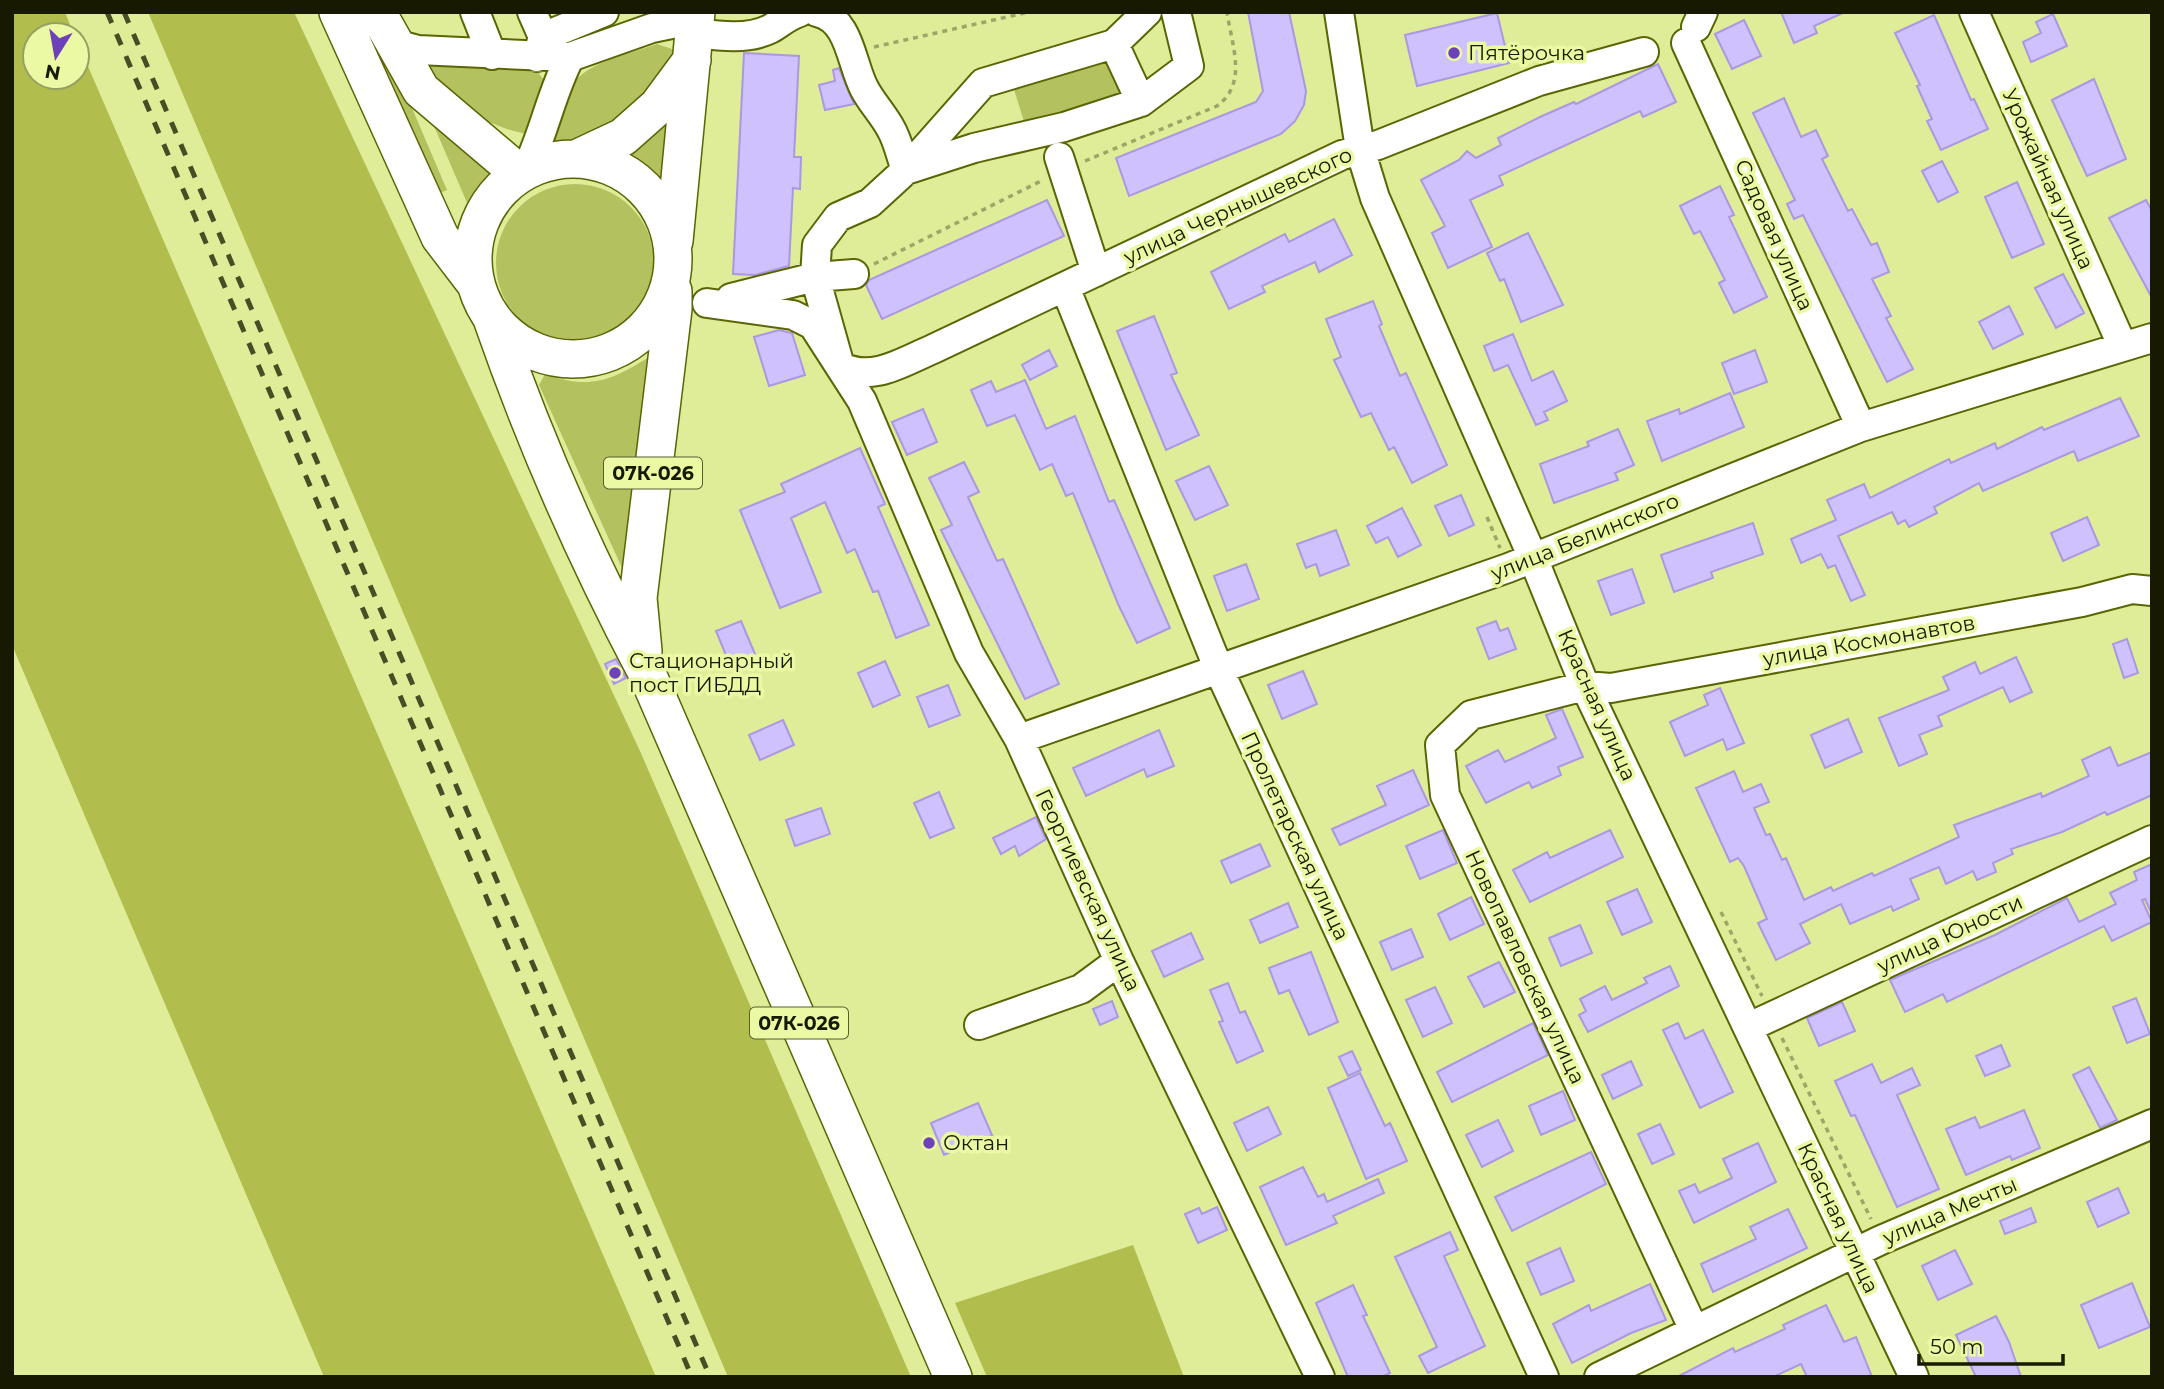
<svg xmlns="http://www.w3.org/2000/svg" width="2164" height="1389" font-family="Montserrat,sans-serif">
  <rect width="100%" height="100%" fill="#dfec98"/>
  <path fill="#b4c15f" d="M 350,12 L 371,12 L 447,190 L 430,197 Z
    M 657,44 L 678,51 L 624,122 L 581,140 L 551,141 C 556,125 559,107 566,93 C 582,62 627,55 657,44 Z
    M 1109,52 L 1124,97 L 1026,128 L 1012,83 Z
    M 429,61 L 535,68 L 546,83 L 528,134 C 491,129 439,99 429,61 Z
    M 674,110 L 670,190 C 657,172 646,161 625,154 Z
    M 434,126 L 470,151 L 507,167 L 471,212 Z
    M496 263a79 79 0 1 1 158 0a79 79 0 1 1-158 0Z
    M 649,357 L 657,362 L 635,566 L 622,568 L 539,385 L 545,374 C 589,390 611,381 649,357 Z"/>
  <path fill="#b1be4e" d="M 12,12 L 65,12 L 74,35 L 35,35 L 35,77 L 77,77 L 77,41 L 656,1377 L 324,1377 L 12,645 Z
    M 148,12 L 294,12 L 640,751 L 911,1377 L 728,1377 Z
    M 1133,1245 L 1184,1377 L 987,1377 L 955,1303 Z"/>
  <path fill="#cfc0fe" stroke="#ab97e2" stroke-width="2" d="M 1248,12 L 1289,12 L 1306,91 L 1304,105 L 1295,121 L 1281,134 L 1129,196 L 1116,158 L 1256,102 L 1263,91 Z
    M 1781,12 L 1845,12 L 1814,26 L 1817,33 L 1794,43 Z
    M 1497,13 L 1509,63 L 1417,86 L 1405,35 Z
    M 2053,14 L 2067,46 L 2031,62 L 2023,42 L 2041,33 L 2036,22 Z
    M 1934,15 L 1971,100 L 1974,99 L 1988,129 L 1941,150 L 1927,121 L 1932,119 L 1917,86 L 1920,85 L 1895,33 Z
    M 1744,20 L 1761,56 L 1732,69 L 1715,34 Z
    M 744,53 L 799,56 L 794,157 L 801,157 L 800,189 L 793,188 L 789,266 L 755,275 L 733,274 Z
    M 1658,64 L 1676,102 L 1643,117 L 1640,111 L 1499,176 L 1503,185 L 1470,200 L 1492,247 L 1448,268 L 1432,233 L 1445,226 L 1421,180 L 1459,160 L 1467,151 L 1476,158 L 1501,145 L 1498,138 L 1540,117 L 1574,102 L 1576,104 Z
    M 839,68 L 854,104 L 825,110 L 819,85 L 835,81 L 833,70 Z
    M 2094,79 L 2126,159 L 2087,176 L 2052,100 Z
    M 1784,98 L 1801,137 L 1816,130 L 1828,156 L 1822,159 L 1848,211 L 1852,209 L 1871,245 L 1877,243 L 1889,272 L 1872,279 L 1891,316 L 1886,318 L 1913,369 L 1887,382 L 1803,215 L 1794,219 L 1787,204 L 1795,200 L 1753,113 Z
    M 1942,161 L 1958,192 L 1938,202 L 1922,171 Z
    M 2017,182 L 2044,244 L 2012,258 L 1985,197 Z
    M 1720,186 L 1734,215 L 1729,217 L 1767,297 L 1734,313 L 1719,283 L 1725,280 L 1700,231 L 1694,234 L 1680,206 Z
    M 1047,200 L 1064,236 L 882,319 L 866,285 L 869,280 Z
    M 2146,200 L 2152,211 L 2152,298 L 2109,218 Z
    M 1334,219 L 1352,255 L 1319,272 L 1315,262 L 1262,286 L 1265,292 L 1229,309 L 1211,272 L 1285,234 L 1289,242 Z
    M 1528,233 L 1563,305 L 1521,322 L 1504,279 L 1500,281 L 1487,253 Z
    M 2063,274 L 2084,313 L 2056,328 L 2035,288 Z
    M 1373,301 L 1382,324 L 1379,326 L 1400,376 L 1406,373 L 1447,465 L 1412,483 L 1394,447 L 1389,450 L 1371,413 L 1361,417 L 1334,360 L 1341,357 L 1326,319 Z
    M 2009,306 L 2023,334 L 1993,349 L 1979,322 Z
    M 1154,316 L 1177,373 L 1171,375 L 1199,435 L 1166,450 L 1117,331 Z
    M 779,330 L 792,333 L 805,375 L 769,386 L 754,337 Z
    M 1513,334 L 1532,381 L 1553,371 L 1567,401 L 1544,412 L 1548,420 L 1536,425 L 1508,365 L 1494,371 L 1484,346 Z
    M 1049,350 L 1057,366 L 1030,380 L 1022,365 Z
    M 1755,350 L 1767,382 L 1734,394 L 1722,363 Z
    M 1025,380 L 1046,429 L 1075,416 L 1109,502 L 1114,500 L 1170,628 L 1137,643 L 1118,604 L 1073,493 L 1066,496 L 1052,464 L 1040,470 L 1015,415 L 987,426 L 971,390 L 991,381 L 996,392 Z
    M 1730,393 L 1744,427 L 1662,461 L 1647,421 L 1679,409 L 1680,414 Z
    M 2120,398 L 2139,436 L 2078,461 L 2074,451 L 1983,491 L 1979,483 L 1934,507 L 1937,513 L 1909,527 L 1905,520 L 1898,524 L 1892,512 L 1838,536 L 1865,595 L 1851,601 L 1835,565 L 1828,568 L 1821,554 L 1801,563 L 1791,539 L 1836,520 L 1827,500 L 1864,484 L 1870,498 L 1949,459 L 1951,463 L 1995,443 L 1997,449 L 2042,427 L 2044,430 Z
    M 923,409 L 937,442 L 907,455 L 892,422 Z
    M 1618,429 L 1634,465 L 1615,473 L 1618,480 L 1554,503 L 1540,464 L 1589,446 L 1587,442 Z
    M 860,448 L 885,504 L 878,507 L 929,625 L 896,638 L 878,591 L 873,592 L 855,549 L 847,553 L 825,502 L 791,518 L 821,592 L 780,608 L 740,510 L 785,492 L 781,484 Z
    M 964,462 L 979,492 L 968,497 L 997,561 L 1003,559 L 1059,684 L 1025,699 L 941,530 L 952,525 L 929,478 Z
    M 1209,466 L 1228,505 L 1195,520 L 1176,481 Z
    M 1461,495 L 1474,525 L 1449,536 L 1435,506 Z
    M 1402,508 L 1421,545 L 1398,557 L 1388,537 L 1376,543 L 1367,526 Z
    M 2087,517 L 2099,545 L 2063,561 L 2051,533 Z
    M 1753,523 L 1763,554 L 1711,572 L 1713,578 L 1674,592 L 1661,555 Z
    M 1336,530 L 1349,565 L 1320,576 L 1316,564 L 1306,568 L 1297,544 Z
    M 1246,564 L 1259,599 L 1227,611 L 1214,576 Z
    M 1632,569 L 1644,603 L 1611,615 L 1598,581 Z
    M 741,621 L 755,654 L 730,665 L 716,631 Z
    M 1496,621 L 1500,631 L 1508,628 L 1516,649 L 1489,659 L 1477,628 Z
    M 2127,639 L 2138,673 L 2124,678 L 2113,644 Z
    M 2016,657 L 2032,692 L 2010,702 L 2003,687 L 1938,716 L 1942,726 L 1919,735 L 1927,754 L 1899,766 L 1879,718 L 1949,690 L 1943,677 L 1975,662 L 1980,674 Z
    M 616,659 L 626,678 L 614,684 L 605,664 Z
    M 885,661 L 900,695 L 873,707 L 858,673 Z
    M 1303,671 L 1317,704 L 1282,719 L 1268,685 Z
    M 948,685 L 960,715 L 929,727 L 917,697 Z
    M 1720,688 L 1744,743 L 1727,750 L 1723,739 L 1685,756 L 1670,722 L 1708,705 L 1704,695 Z
    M 1562,709 L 1583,757 L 1558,767 L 1561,775 L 1532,788 L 1529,782 L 1486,803 L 1466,766 L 1498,750 L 1505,762 L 1556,738 L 1546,715 Z
    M 1848,719 L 1862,752 L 1825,768 L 1811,735 Z
    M 783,720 L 794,745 L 760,760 L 749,735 Z
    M 1159,730 L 1174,766 L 1147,777 L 1144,769 L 1086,796 L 1073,768 Z
    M 2110,747 L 2118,766 L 2152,752 L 2152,795 L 2107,815 L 2105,812 L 2062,832 L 2011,849 L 2013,854 L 1993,863 L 1996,872 L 1977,880 L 1973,871 L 1946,884 L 1939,867 L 1910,879 L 1919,899 L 1893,911 L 1891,906 L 1850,924 L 1841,904 L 1800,924 L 1810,943 L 1776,960 L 1758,923 L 1767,919 L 1744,866 L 1738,858 L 1730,862 L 1696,788 L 1734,771 L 1743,792 L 1761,784 L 1769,802 L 1754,808 L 1766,835 L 1770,834 L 1782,860 L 1786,858 L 1804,900 L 1831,887 L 1833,891 L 1872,873 L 1874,876 L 1959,837 L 1954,825 L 2041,793 L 2042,797 L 2089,776 L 2082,760 Z
    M 1413,770 L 1429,805 L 1340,845 L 1332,829 L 1386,805 L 1377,786 Z
    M 939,792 L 954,828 L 930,838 L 914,803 Z
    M 821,808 L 830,834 L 795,846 L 786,820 Z
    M 1036,817 L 1046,839 L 1019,856 L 1015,846 L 1001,854 L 993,838 Z
    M 1443,830 L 1457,863 L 1420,879 L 1406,846 Z
    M 1610,830 L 1623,857 L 1530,902 L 1513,870 L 1547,852 L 1550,858 Z
    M 1260,844 L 1270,866 L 1231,883 L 1221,861 Z
    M 2152,864 L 2152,914 L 2145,899 L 2142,900 L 2152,922 L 2112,941 L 2104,926 L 1947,1002 L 1943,994 L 1905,1012 L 1890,980 L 1995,935 L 2067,898 L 2079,922 L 2116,904 L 2110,893 L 2137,880 L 2134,872 Z
    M 1637,889 L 1652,922 L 1622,935 L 1607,902 Z
    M 1471,897 L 1484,924 L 1450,940 L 1438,914 Z
    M 1288,903 L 1298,927 L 1260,943 L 1250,920 Z
    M 1580,925 L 1592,953 L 1561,966 L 1549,938 Z
    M 1411,929 L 1423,957 L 1392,970 L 1380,942 Z
    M 1191,933 L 1203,959 L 1164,977 L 1152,951 Z
    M 1311,952 L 1338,1022 L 1309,1035 L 1289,990 L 1279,994 L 1269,968 Z
    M 1499,962 L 1515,992 L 1484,1007 L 1468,977 Z
    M 1670,966 L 1679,986 L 1588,1032 L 1579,1015 L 1586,1011 L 1580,999 L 1605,986 L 1612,1000 L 1647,983 L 1644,978 Z
    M 1228,983 L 1240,1013 L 1245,1011 L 1263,1051 L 1237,1063 L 1219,1022 L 1223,1021 L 1210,990 Z
    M 1435,987 L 1452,1023 L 1423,1037 L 1406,1000 Z
    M 2136,998 L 2150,1034 L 2127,1043 L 2113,1007 Z
    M 1112,1001 L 1118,1017 L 1100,1025 L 1093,1009 Z
    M 1842,1002 L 1855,1031 L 1819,1046 L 1807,1018 Z
    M 1533,1023 L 1548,1055 L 1452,1102 L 1437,1072 Z
    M 1678,1023 L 1685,1039 L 1703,1030 L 1733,1092 L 1700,1108 L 1663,1030 Z
    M 2001,1045 L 2010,1066 L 1985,1076 L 1976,1056 Z
    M 1352,1051 L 1361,1070 L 1348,1076 L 1339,1057 Z
    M 1631,1061 L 1642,1085 L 1613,1099 L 1602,1075 Z
    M 1872,1064 L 1881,1083 L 1912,1068 L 1920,1085 L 1897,1095 L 1939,1189 L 1897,1207 L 1855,1115 L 1851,1116 L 1835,1081 Z
    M 2089,1067 L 2117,1120 L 2100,1128 L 2073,1075 Z
    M 1360,1073 L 1385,1126 L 1390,1123 L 1407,1161 L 1366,1179 L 1328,1088 Z
    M 1563,1091 L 1575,1120 L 1541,1135 L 1529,1106 Z
    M 978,1103 L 992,1135 L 944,1155 L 931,1123 Z
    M 1268,1107 L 1281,1134 L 1247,1151 L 1234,1123 Z
    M 2024,1110 L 2040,1148 L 2012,1160 L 2010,1156 L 1966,1175 L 1946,1129 L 1975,1117 L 1980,1128 Z
    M 1498,1120 L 1513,1151 L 1482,1167 L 1466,1135 Z
    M 1660,1124 L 1674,1154 L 1652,1164 L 1638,1134 Z
    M 1758,1143 L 1776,1182 L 1694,1223 L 1679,1191 L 1695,1184 L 1699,1193 L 1732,1178 L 1723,1159 Z
    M 1591,1152 L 1606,1184 L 1512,1231 L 1495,1197 Z
    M 1303,1167 L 1318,1197 L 1324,1194 L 1327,1202 L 1378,1179 L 1384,1193 L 1333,1216 L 1337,1223 L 1286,1245 L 1260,1187 Z
    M 2118,1188 L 2129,1213 L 2098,1227 L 2087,1202 Z
    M 1217,1207 L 1227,1230 L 1198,1243 L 1185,1214 L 1199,1208 L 1202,1214 Z
    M 2031,1208 L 2036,1222 L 2005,1234 L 2000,1221 Z
    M 1788,1209 L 1807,1248 L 1713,1292 L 1701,1264 L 1756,1239 L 1750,1227 Z
    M 1450,1232 L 1458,1250 L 1444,1256 L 1485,1346 L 1428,1373 L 1419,1356 L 1437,1347 L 1395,1257 Z
    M 1560,1248 L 1574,1281 L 1541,1295 L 1527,1263 Z
    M 1955,1250 L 1972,1284 L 1938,1300 L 1922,1266 Z
    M 2132,1283 L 2150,1327 L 2099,1348 L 2081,1305 Z
    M 1650,1284 L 1666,1320 L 1631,1333 L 1572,1363 L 1553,1324 L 1589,1305 L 1591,1311 Z
    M 1353,1285 L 1367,1315 L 1363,1316 L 1390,1373 L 1382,1377 L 1348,1377 L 1316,1303 Z
    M 1826,1305 L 1844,1342 L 1856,1337 L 1872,1377 L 1807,1377 L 1801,1364 L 1773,1377 L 1677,1377 L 1733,1348 L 1735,1352 L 1785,1329 L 1783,1325 Z
    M 1996,1316 L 2009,1342 L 2021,1377 L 1976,1377 L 1956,1335 Z"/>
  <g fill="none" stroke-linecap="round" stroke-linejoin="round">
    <defs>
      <path id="minor" d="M 475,12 L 492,55
        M 532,12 L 543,37
        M 817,12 C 850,19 851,63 864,88 C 871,102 883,114 891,129 C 898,141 901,157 906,170 L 870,203 L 838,217 L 817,245 L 815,277 L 840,366 C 872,383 902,362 933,349 L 1342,155 L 1378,145 L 1539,81 L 1644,52
        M 1147,12 L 1114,44 L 983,83 L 906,170 L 974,148 L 1064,127 L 1141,102 L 1189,66 L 1176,12
        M 1339,12 L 1360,149 L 1375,198 L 1533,558 L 1585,686 L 1914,1377
        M 1974,12 L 2122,345
        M 1696,27 L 1703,12
        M 696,33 C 719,36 748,40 770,29 C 781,23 787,16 800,12
        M 1686,43 L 1861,427
        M 395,44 L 418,50 L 570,57 L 652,28 L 696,19
        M 1114,44 L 1141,102
        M 537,57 L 543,37 L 604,12
        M 1059,157 L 1096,272
        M 526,170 C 544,134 551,93 570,57
        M 1065,287 L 1219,670 L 1544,1377
        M 731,298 L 815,277 L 854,274
        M 707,303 L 793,315 L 813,325 L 862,401 L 969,653 L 1019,739 L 1119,961 L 1320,1377
        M 1019,739 L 1508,568 L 1861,427 L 2152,338
        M 979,1025 L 1081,989 L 1119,961
        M 1749,1027 L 2152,840
        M 1694,1330 L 1445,795 L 1440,745 L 1471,715 L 1585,686 L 1611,688 L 2082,602 L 2132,589 L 2152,591
        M 1599,1377 L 1881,1240 L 2152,1124"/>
      <path id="major" d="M 338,12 L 440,237 L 476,284
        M 377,12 L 421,90 L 520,174
        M 576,159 L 623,137 L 658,106 L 692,60
        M473 259a100 100 0 1 1 200 0a100 100 0 1 1-200 0Z
        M 674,241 L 696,12
        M 491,316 C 533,437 585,556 645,669 L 953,1377
        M 643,651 L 638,598 L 673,309 L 673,291"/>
    </defs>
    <use href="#minor" stroke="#5c6504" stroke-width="32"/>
    <use href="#major" stroke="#5c6504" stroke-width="40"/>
    <path stroke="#9da666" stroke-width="3.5" stroke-dasharray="5 5" stroke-linecap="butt" d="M 874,47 L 1029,12
      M 1085,161 L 1217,106 C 1248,83 1232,47 1227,12
      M 874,264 L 1043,180
      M 1487,517 L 1500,548
      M 1721,912 L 1762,996
      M 1782,1038 L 1871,1219"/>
    <use href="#minor" stroke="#fff" stroke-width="28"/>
    <use href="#major" stroke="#fff" stroke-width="37"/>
    <path stroke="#484d25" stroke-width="5" stroke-dasharray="12 12" stroke-linecap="butt" d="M 107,12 L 692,1377
      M 124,12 L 710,1377"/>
  </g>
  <g fill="#6c41b9" stroke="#ecf9a4" stroke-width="2.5">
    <circle cx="1454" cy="53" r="7"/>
    <circle cx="615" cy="673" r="7"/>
    <circle cx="929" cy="1143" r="7"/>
  </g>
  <g text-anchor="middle" stroke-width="7" stroke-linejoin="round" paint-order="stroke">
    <g fill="#ecf9a4" stroke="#575d31" stroke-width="2">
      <rect x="604" y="457.5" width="98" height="31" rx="5"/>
      <rect x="750" y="1007.5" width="98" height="31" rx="5"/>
    </g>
    <g font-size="19" font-weight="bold" fill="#171a00">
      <text x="653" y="480">07К-026</text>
      <text x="799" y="1030">07К-026</text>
    </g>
    <g font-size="21" fill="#171a00" stroke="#ecf9a4" text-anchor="start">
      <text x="1468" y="60">Пятёрочка</text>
      <text x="629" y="668">Стационарный<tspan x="629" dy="24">пост ГИБДД</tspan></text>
      <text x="943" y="1150">Октан</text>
    </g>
    <g font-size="21" fill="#171a00" stroke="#ecf9a4">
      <text transform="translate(2048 179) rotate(66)" y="7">Урожайная улица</text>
      <text transform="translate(1238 206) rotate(-25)" y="7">улица Чернышевского</text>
      <text transform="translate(1774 235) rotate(66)" y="7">Садовая улица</text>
      <text transform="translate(1585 537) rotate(-22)" y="7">улица Белинского</text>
      <text transform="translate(1869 641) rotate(-10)" y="7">улица Космонавтов</text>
      <text transform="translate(1597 705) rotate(66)" y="7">Красная улица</text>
      <text transform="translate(1295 836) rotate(65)" y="7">Пролетарская улица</text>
      <text transform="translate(1088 890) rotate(65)" y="7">Георгиевская улица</text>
      <text transform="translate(1950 934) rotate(-25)" y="7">улица Юности</text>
      <text transform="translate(1525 967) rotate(65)" y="7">Новопавловская улица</text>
      <text transform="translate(1950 1211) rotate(-23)" y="7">улица Мечты</text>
      <text transform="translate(1838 1218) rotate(65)" y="7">Красная улица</text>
    </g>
  </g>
  <rect width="2164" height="1389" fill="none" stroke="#171a00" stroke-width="28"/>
  <g transform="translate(56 56) rotate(191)"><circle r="33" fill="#ecf9a4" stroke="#97a062" stroke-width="2"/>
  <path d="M0-5L12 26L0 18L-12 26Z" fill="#6c41b9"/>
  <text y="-10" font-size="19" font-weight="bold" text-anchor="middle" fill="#171a00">N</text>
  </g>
  <path d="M1919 1354v10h144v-10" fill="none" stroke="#171a00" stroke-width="3.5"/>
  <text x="1930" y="1354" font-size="21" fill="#171a00" stroke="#ecf9a4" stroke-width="5" paint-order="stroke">50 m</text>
</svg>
